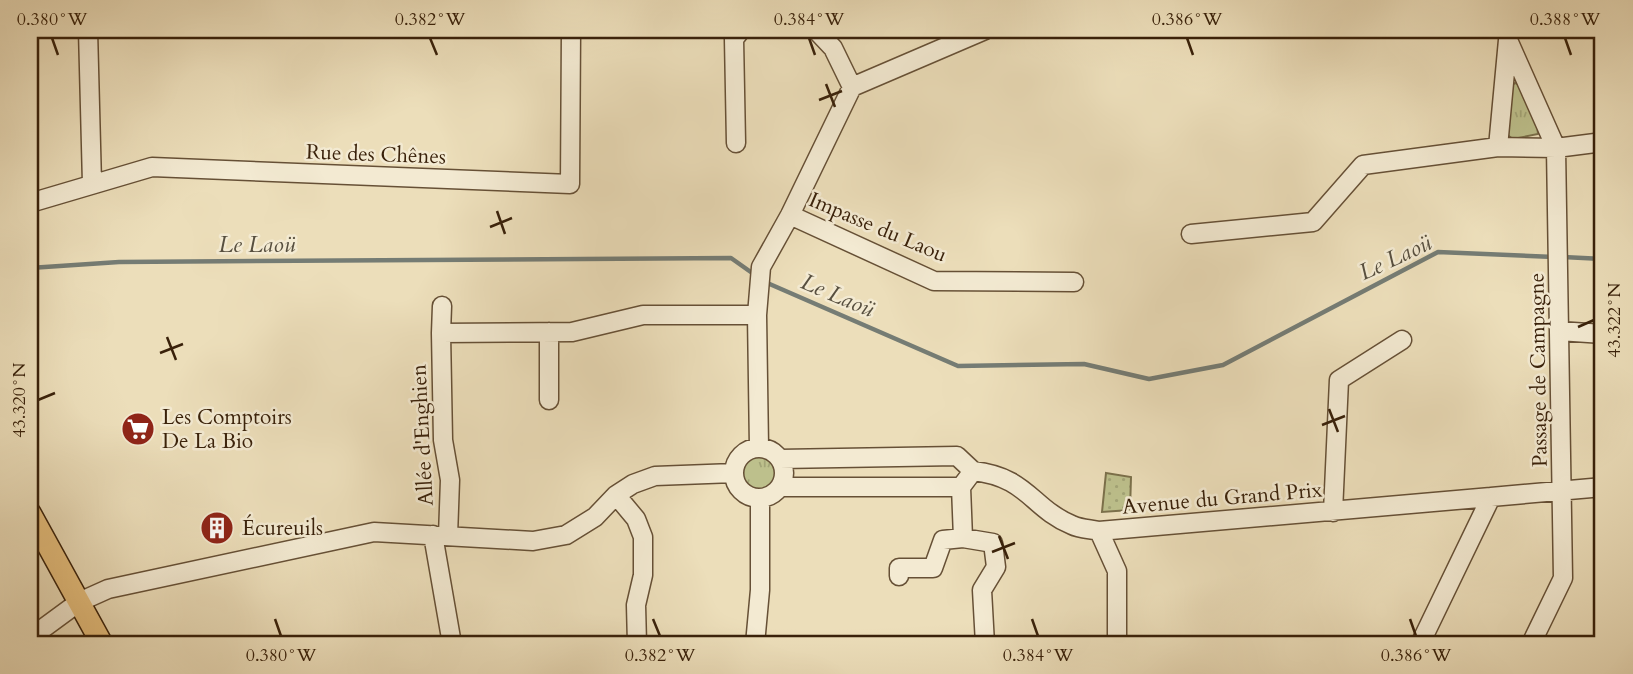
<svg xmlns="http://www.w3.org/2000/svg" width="1633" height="674" font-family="Cardo,serif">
  <defs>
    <pattern id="grass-tufts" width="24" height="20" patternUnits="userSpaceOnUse" patternTransform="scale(1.75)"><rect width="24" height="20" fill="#bdc08c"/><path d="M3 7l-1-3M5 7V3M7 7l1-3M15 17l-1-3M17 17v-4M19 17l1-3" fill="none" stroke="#a3a577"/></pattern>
    <pattern id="park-dots" width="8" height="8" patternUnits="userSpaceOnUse" patternTransform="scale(1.75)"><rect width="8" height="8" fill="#bdc08c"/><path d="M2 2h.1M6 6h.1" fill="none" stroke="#a3a577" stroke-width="1.8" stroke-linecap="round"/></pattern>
  </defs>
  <rect width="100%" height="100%" fill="#ecdeba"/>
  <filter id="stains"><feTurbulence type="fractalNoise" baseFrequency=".00286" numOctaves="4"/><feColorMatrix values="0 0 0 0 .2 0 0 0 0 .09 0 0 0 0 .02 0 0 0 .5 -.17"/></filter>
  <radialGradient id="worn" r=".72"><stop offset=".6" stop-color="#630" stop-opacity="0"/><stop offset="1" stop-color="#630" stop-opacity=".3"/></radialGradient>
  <path fill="url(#grass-tufts)" stroke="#7b704b" stroke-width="2" d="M 1515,83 L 1521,85 L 1539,128 L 1538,134 L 1513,139 L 1506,134 L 1510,87 Z
    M741 474a18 18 0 1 1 36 0a18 18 0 1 1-36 0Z"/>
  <path fill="url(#park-dots)" stroke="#7b704b" stroke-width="2" d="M 1106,473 L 1131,477 L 1130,510 L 1102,512 Z"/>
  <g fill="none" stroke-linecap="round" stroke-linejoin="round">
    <path stroke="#757c74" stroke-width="4.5" d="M 1563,257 L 1603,259
      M 30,268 L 119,262 L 731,258 L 755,275
      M 765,282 L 958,366 L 1084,364 L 1149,379 L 1223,365 L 1438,252 L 1554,257"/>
    <defs>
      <path id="minor" d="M 88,30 L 92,184
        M 816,30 L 833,48 L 852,87
        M 1509,30 L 1508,40 L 1556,148 L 1563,578 L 1531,644
        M 1508,40 L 1498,147 L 1556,148 L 1603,142
        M 736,143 L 734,39 L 741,30
        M 30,203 L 152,167 L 570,184 L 571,30
        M 790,215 L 934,281 L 1074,282
        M 1191,234 L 1313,222 L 1363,165 L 1498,147
        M 1559,331 L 1603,334
        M 549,332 L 549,400
        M 441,333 L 442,306
        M 759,448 L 757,315 L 761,267 L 790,215 L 852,87 L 985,30
        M734 473a25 25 0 1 1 50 0a25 25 0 1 1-50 0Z
        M 973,471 C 1028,477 1031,508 1072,525 C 1080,529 1090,529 1099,531 L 1491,497
        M 780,487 L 961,487 L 973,471 L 957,456 L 780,459
        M 961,487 L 963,538
        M 616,495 L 636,519 L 643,537 L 643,575 L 636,605 L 637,644
        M 1333,512 L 1339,380 L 1402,340
        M 1099,531 L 1117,571 L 1117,644
        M 433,535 L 452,644
        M 448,536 L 450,480 L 443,440 L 441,333 L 572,332 L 643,315 L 757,315
        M 899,576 L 899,568 L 933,568 L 943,540 L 963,538 L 993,543 L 996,567 L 982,590 L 985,644
        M 30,638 L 79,602 L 108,589 L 374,532 L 533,541 L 566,535 L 595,517 L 616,495 L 633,484 L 655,476 L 734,473
        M 755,644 L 760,590 L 760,498
        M 1420,644 L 1491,497 L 1603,487"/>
      <path id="major" d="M 30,513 L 102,644"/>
    </defs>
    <use href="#minor" stroke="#665036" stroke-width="21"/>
    <use href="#major" stroke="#39210a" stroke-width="24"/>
    <use href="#minor" stroke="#f3ead2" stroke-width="18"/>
    <use href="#major" stroke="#e6bf7d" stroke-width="21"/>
  </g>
  <path fill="none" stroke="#39210a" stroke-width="2.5" d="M 52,38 L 58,55M 430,38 L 437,55M 809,38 L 815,55M 1187,38 L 1193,55M 1565,38 L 1571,55M 826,84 L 835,107M 819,100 L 842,91M 497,211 L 505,234M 490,227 L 512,218M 1578,327 L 1594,320M 167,337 L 176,360M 160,353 L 183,344M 38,400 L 55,393M 1329,409 L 1338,432M 1322,425 L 1345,416M 999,536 L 1008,559M 992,552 L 1015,543M 275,619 L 281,636M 653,619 L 660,636M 1032,619 L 1038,636M 1410,619 L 1416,636"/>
  <defs>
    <symbol id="supermarket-disc" viewBox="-11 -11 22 22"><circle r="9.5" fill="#8f2418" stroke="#f3ead2"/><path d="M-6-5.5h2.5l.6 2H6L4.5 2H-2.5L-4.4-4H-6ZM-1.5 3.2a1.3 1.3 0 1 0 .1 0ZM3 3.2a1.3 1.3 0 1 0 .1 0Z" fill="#fff"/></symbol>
    <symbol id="building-disc" viewBox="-11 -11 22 22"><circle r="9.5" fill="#8f2418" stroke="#f3ead2"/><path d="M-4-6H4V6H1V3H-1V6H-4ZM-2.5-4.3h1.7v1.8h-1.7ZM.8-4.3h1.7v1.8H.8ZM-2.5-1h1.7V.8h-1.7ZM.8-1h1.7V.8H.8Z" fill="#fff"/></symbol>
  </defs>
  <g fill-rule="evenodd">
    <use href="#supermarket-disc" x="119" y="410" width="38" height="38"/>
    <use href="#building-disc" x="198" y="509" width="38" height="38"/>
  </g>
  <g text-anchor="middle" stroke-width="5" stroke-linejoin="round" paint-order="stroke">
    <g font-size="21" fill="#39210a" stroke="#f3ead2">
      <text transform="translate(376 154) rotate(2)" y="7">Rue des Chênes</text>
      <text transform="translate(878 227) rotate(23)" y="7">Impasse du Laou</text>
      <text transform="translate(1538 370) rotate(-91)" y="7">Passage de Campagne</text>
      <text transform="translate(422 435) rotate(-93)" y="7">Allée d'Enghien</text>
      <text transform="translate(1222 498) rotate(-5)" y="7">Avenue du Grand Prix</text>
    </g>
    <g font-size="21" fill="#39210a" stroke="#f3ead2" text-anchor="start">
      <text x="162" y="424">Les Comptoirs<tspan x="162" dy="24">De La Bio</tspan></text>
      <text x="242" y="535">Écureuils</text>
    </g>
    <g font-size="23" font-style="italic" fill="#574f3f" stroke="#f3ead2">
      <text x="257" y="252">Le Laoü</text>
      <text transform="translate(1395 257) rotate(-25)" y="8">Le Laoü</text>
      <text transform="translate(838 295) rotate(23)" y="8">Le Laoü</text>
    </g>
  </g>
  <rect width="1633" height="674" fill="none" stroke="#ecdeba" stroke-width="77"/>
  <rect x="38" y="38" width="1556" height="598" fill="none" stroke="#39210a" stroke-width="2.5"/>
  <g font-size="18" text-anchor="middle" fill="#39210a">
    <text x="52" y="25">0.380°W</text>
    <text x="430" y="25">0.382°W</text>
    <text x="809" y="25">0.384°W</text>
    <text x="1187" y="25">0.386°W</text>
    <text x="1565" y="25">0.388°W</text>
    <text transform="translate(1614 320) rotate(-90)" y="6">43.322°N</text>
    <text transform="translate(19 400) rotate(-90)" y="6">43.320°N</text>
    <text x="281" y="661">0.380°W</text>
    <text x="660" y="661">0.382°W</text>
    <text x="1038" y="661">0.384°W</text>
    <text x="1416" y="661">0.386°W</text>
  </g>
  <rect width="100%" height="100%" filter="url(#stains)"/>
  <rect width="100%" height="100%" fill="url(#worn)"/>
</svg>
